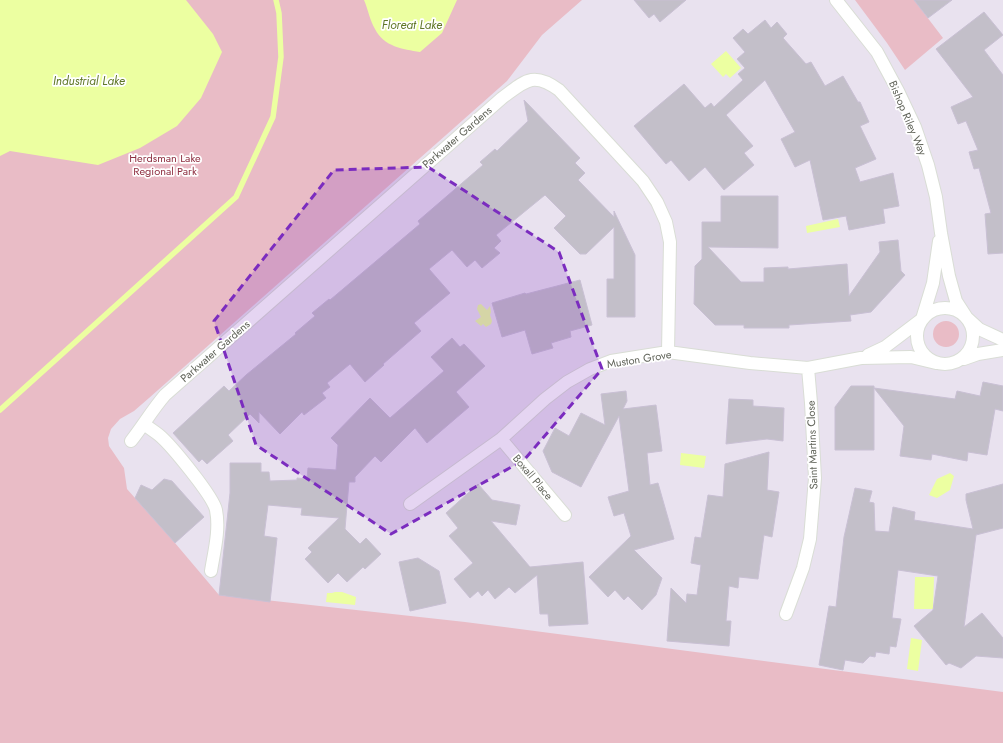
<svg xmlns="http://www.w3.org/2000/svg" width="1003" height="743" font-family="Jost,sans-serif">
  <rect width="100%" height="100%" fill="#e9e2ef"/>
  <path fill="#e9bcc6" d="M 0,0 L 582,0 L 542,35 L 507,81 L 149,398 L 134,411 L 120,419 L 111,429 L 108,438 L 109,446 L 124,468 L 127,489 L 175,543 L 219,595 L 465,622 L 1003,692 L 1003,743 L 0,743 Z
    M 855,0 L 914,0 L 943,38 L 905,70 L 887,43 Z
    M933 334a13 13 0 1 1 26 0a13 13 0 1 1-26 0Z"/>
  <path fill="#ecffa1" d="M 0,0 L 186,0 L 213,34 L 222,52 L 201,98 L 177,126 L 140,148 L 98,165 L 10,151 L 0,156 Z
    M 364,0 L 457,0 L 442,33 L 420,52 C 403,49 384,47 375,29 C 370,21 368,9 364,0 Z
    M 726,51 L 741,68 L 730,78 L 726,74 L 723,77 L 711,64 Z
    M 838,219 L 840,227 L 807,233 L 806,226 Z
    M 481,304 L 487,310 L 490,306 L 491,312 L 490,315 L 492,321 L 491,324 L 486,327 L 483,324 L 481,326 L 475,321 L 481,317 L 477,309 L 478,305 Z
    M 681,453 L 706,456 L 704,468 L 680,465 Z
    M 950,473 L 954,476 L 950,490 L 937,498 L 929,495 L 937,479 Z
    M 915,577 L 934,577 L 933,609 L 914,609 Z
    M 335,592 L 342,592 L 356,597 L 355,605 L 326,602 L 327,593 L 332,593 Z
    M 911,638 L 922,640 L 918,671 L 907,669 Z"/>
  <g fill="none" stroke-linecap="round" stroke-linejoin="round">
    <path stroke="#ecffa1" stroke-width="5.5" d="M 0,410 L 236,197 L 273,117 L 281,57 L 279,13 L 276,0"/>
  </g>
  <path fill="#c3bfc9" stroke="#c9c0d4" d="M 634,0 L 686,0 L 660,22 L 654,14 L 649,18 Z
    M 914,0 L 952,0 L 928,18 Z
    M 984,12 L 1003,35 L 984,50 L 1003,75 L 1003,253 L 988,254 L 985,214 L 991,213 L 979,168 L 974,169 L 969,152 L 978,150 L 966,121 L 958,124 L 951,107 L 973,97 L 936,49 Z
    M 765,20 L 771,28 L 777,22 L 787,34 L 783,38 L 806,64 L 811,62 L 825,86 L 843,76 L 858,102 L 860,102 L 869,122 L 860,126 L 876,159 L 855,168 L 860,182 L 893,173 L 899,206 L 883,209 L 885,223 L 849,230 L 846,216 L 823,220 L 810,160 L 795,167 L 781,139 L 795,132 L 765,80 L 726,115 L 753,146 L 744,153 L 754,165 L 724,190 L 705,167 L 689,181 L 671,160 L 666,164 L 634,126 L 684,84 L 705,108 L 711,103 L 714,107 L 743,80 L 738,74 L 745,68 L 737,59 L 745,52 L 733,38 L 743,29 L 748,34 Z
    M 524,100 L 580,158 L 575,163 L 585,173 L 578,180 L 614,217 L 614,211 L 635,255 L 635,317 L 607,317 L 607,279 L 614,279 L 614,227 L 586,254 L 580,254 L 554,228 L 566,216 L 545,195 L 496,235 L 501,241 L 494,248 L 500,253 L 482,268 L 475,260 L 467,267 L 452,250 L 429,269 L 450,293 L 414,323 L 421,331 L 383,364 L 384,365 L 365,382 L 350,364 L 327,383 L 330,387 L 322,393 L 326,398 L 304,415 L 302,412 L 280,434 L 259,412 L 259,423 L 250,414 L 228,435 L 233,441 L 207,464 L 202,459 L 199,462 L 173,433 L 224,386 L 229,391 L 246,375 L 296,334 L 295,333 L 315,316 L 312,313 L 329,299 L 330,300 L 420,224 L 418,221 L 483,165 L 480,162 L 495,149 L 497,151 L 528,121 Z
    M 721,196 L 778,196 L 778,248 L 708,247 L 741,282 L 764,282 L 764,268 L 788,267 L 788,269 L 847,264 L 849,296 L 880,252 L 879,242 L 898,240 L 901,271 L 905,275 L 871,312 L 850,315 L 851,321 L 789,325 L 789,328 L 744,328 L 744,325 L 715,325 L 694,304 L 695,266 L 702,259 L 702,222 L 721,222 Z
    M 580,280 L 592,325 L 570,331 L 571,337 L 551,343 L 553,348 L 532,354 L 525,330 L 502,337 L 492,303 L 525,293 L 526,294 Z
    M 452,338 L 460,347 L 464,344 L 485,366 L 456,392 L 469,407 L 427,443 L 415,428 L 381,462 L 375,456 L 355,477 L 355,482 L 349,482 L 345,529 L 360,544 L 366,538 L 381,554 L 365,569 L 363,567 L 347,582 L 338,573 L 328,583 L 305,559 L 312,552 L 308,548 L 339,518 L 301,515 L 302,508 L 268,505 L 264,536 L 277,538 L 270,602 L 219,595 L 230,493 L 230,463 L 261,463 L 261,472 L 269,472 L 270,481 L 297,480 L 297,478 L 307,479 L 308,468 L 336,470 L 338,445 L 331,438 L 370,398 L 390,418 L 444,371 L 431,357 Z
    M 983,382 L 1003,386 L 1003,411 L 995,409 L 987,455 L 968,452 L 967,461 L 932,454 L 931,460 L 900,456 L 904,426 L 874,388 L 955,399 L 957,391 L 980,396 Z
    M 851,386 L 874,386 L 874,450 L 835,450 L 835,407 Z
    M 626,391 L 627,401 L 623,409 L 656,405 L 662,451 L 647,453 L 650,485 L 658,483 L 674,539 L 634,550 L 662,578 L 656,595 L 642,610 L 628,596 L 624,600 L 615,590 L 608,597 L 589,577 L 631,536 L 624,513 L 614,516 L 608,497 L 629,491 L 619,416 L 581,487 L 552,472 L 543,451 L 555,428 L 569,436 L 581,413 L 605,425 L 601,394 Z
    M 729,399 L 753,400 L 753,406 L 784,408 L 783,441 L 767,439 L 726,444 Z
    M 769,452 L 767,490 L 779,492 L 772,537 L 764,535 L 758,579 L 739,577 L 738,588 L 729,586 L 726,621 L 731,621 L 729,646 L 667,641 L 671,588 L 686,603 L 687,594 L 697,595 L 701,565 L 691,563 L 695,537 L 701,538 L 708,495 L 723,497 L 725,464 Z
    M 164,479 L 172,481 L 204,517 L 175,543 L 135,498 L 141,485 L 152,490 Z
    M 478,484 L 492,500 L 520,505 L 516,525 L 491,521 L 530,567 L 583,562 L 588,624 L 549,626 L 548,614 L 540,614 L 537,575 L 515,593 L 509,587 L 495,599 L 488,590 L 482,596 L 478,591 L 470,598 L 454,579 L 473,563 L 449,536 L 458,528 L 446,513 Z
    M 1003,484 L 1003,528 L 976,535 L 964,627 L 982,613 L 1003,638 L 1003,658 L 976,656 L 961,668 L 949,663 L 946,665 L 914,626 L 933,610 L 938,576 L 898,570 L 892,618 L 901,619 L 896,647 L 890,646 L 889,654 L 876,652 L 875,657 L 870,656 L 863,663 L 845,660 L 843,670 L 819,665 L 829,606 L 836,607 L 844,537 L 855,488 L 872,491 L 869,502 L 874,503 L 875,531 L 889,532 L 893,507 L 915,512 L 914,520 L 973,529 L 966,500 L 966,494 Z
    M 418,558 L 439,571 L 446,603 L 410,611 L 399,562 Z"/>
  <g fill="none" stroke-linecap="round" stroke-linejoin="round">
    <defs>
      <path id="minor" d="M 836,0 L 877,52 L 898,91 L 915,127 L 928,165 L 936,197 L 941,233 L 949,276 L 956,301 L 967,318 L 979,329 L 1003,340
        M917 336a28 28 0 1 1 56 0a28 28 0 1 1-56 0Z
        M 868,355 L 885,347 L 922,319 L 933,283 L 939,241
        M 964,359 L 978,354 L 1003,350
        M 144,424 C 149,428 154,431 159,435 C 171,445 213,496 216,510 C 220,530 214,552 211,571
        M 501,439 L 565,515
        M 131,441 C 143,426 152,410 165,395 L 502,98 C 525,81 533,71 559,90 L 643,181 L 657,202 L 666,222 L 670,242 L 668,352
        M 410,504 L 501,439 L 545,399 L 567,382 L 590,369 L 611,361 L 668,352 L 750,363 L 808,368 L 861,358 L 911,357 L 936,363
        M 786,614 L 803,568 L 810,539 L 815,478 L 811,403 L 808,368"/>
    </defs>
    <use href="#minor" stroke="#d9ddd5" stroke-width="14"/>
    <use href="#minor" stroke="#fff" stroke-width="12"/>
  </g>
  <path fill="#7b2cbf" fill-opacity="0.2" stroke="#7b2cbf" stroke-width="3" stroke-dasharray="8 5" stroke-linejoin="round" d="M 428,167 L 559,252 L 602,369 L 524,460 L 391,534 L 256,445 L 214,321 L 334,170 Z"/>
  <g text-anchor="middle" stroke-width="3.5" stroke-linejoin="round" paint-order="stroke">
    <g font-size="11" fill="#61645a" stroke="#fff">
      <text transform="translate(908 118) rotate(67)" y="4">Bishop Riley Way</text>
      <text transform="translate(457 137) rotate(-41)" y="4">Parkwater Gardens</text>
      <text transform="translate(215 351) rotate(-41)" y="4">Parkwater Gardens</text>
      <text transform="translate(639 359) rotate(-9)" y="4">Muston Grove</text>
      <text transform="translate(812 445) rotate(-92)" y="4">Saint Martins Close</text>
      <text transform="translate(533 477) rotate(50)" y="4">Boxall Place</text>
    </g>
    <g font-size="11" fill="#8e2f41" stroke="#fff">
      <text x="165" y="162">Herdsman Lake<tspan x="165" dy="13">Regional Park</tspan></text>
    </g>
    <g font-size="12" font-style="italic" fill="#617828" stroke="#fff">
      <text x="412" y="29">Floreat Lake</text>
      <text x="89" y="85">Industrial Lake</text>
    </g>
  </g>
</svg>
